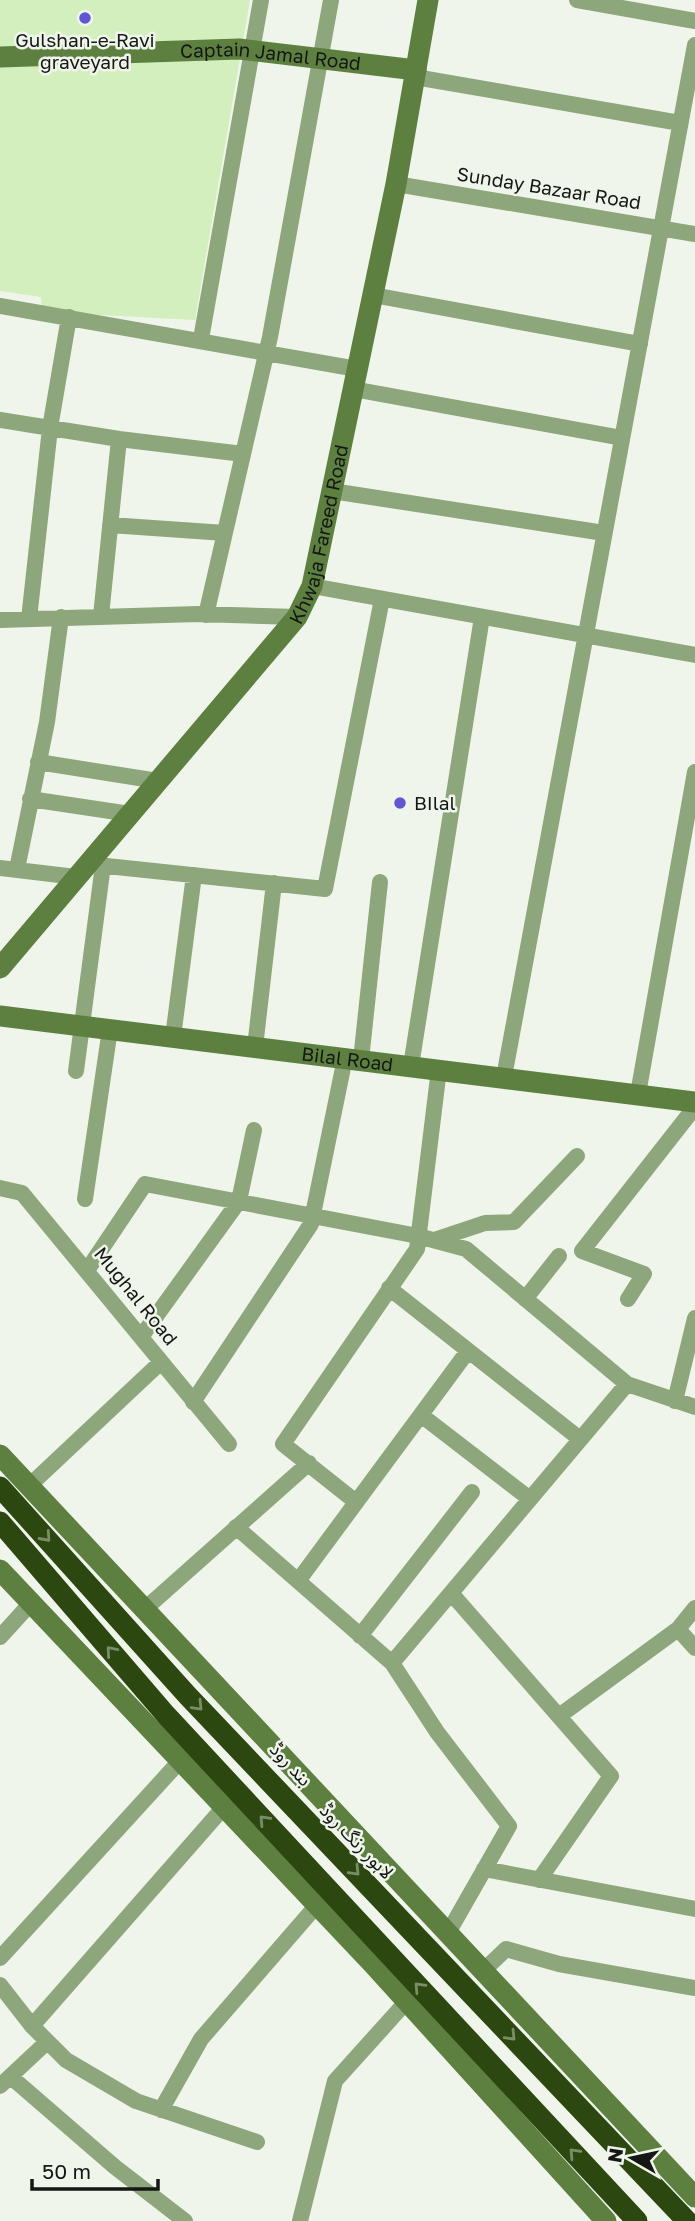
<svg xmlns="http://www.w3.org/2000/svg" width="695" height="2221" font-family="'Golos Text','Noto Sans Arabic',sans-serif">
  <rect width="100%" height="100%" fill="#f0f5ec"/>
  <path fill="#d2efbd" d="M 0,0 L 250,0 L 195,320 L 42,312 L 41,297 L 0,291 Z"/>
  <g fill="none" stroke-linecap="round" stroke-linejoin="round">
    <path stroke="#8ea67b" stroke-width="16" d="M 577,0 L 695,21
      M 415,77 L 680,123
      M 396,184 L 695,234
      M 373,295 L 640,344
      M 0,306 L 357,369
      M 201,339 L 261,0
      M 353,389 L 622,438
      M 0,420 L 119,439
      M 332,491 L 604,533
      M 110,525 L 225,533
      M 312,586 L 695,655
      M 206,615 L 270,337 L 331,0
      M 101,616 L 119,439 L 243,454
      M 29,619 L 50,428 L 69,317
      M 0,620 L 198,614 L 297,617
      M 38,762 L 158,781
      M 30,799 L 130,814
      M 88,864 L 325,889 L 382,599
      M 0,868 L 76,877
      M 17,869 L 47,722 L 61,617
      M 173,1037 L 194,875
      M 255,1047 L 274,883
      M 361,1060 L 380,882
      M 411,1066 L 482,617
      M 76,1071 L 103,865
      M 504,1077 L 695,45
      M 638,1094 L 695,772
      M 0,1188 L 22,1193 L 229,1444
      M 85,1199 L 110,1029
      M 434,1240 L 485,1223 L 514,1222 L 577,1156
      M 88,1269 L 145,1184 L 418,1236 L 466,1249 L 627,1384 L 695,1407
      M 389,1288 L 580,1439
      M 525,1299 L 559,1256
      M 628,1299 L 644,1274 L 582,1251 L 695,1107
      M 141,1337 L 239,1201 L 254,1130
      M 675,1401 L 695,1318
      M 193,1402 L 311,1224 L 345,1058
      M 421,1415 L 530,1499
      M 29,1486 L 161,1362
      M 356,1502 L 283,1444 L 417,1249 L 439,1069
      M 236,1527 L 392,1663 L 437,1732 L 509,1826 L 448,1933
      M 298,1581 L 468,1351
      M 451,1593 L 611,1776 L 539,1880
      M 146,1608 L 309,1463
      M 695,1608 L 678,1629 L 695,1648
      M 360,1636 L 472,1492
      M 0,1637 L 31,1603
      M 392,1663 L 627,1384
      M 559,1716 L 678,1629
      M 484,1869 L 695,1909
      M 0,1958 L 180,1761
      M 483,1971 L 506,1949 L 559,1964 L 695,1988
      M 0,1985 L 32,2026 L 66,2060 L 136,2101 L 257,2142
      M 32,2026 L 224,1807
      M 11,2077 L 115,2167 L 185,2221
      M 0,2086 L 47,2042
      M 161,2110 L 201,2039 L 317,1905
      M 300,2221 L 335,2081 L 407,2001"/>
    <g stroke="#5d8040" stroke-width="21">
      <path id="s1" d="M 0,57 L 239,49 L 416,70"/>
      <path id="s2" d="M 0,968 L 297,617 L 312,586 L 396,184 L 428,0"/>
      <path id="s3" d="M 0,1016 L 695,1102"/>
      <path d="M 0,1455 L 695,2197"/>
      <path d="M 0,1570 L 373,1964 L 606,2221"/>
    </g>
    <path stroke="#2c4810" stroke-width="21" d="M 0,1487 L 188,1696 L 687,2221
      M 0,1522 L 166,1715 L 637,2221"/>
  </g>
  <defs><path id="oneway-chevron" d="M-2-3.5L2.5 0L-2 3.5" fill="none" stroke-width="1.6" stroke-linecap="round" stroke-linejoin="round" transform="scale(1.75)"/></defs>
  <g stroke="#7a8d68">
    <use href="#oneway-chevron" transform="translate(46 1537) rotate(48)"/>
    <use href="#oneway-chevron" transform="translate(111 1651) rotate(-131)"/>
    <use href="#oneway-chevron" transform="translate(198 1706) rotate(46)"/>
    <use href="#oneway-chevron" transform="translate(264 1820) rotate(-133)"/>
    <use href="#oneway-chevron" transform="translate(355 1871) rotate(46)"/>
    <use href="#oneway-chevron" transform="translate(419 1987) rotate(-133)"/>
    <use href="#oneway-chevron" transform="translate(511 2036) rotate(46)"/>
    <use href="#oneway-chevron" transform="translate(574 2153) rotate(-133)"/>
  </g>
  <g fill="#6056cf" stroke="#f0f5ec" stroke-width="2.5">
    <circle cx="85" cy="18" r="7"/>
    <circle cx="400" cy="803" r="7"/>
  </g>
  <g text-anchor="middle" stroke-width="5" stroke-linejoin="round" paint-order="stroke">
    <g font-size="19" fill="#151714" stroke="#f0f5ec">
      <text x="85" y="47">Gulshan-e-Ravi<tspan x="85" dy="22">graveyard</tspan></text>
      <text x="414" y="810" text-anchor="start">BIlal</text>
    </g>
    <g font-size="19" fill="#151714" stroke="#f0f5ec">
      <text dy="7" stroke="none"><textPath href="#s1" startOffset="271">Captain Jamal Road</textPath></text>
      <text transform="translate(549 188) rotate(9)" y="7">Sunday Bazaar Road</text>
      <text dy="7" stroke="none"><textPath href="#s2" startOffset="546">Khwaja Fareed Road</textPath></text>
      <text dy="7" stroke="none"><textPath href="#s3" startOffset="350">Bilal Road</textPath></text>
      <text transform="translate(136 1296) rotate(51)" y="7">Mughal Road</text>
      <text transform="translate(291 1764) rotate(47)" y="7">بند روڈ</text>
      <text transform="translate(357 1841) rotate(46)" y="7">لاہور رنگ روڈ</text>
    </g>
  </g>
  <g transform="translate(632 2158) rotate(279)" stroke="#f0f5ec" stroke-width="5" paint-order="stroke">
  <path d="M0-5L12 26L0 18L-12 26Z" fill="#151714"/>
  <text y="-10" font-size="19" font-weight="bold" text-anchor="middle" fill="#151714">N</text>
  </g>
  <path d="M32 2179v10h126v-10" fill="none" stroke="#151714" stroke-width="3.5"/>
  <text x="42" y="2179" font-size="21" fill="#151714" stroke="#f0f5ec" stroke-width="5" paint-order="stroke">50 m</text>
</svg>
